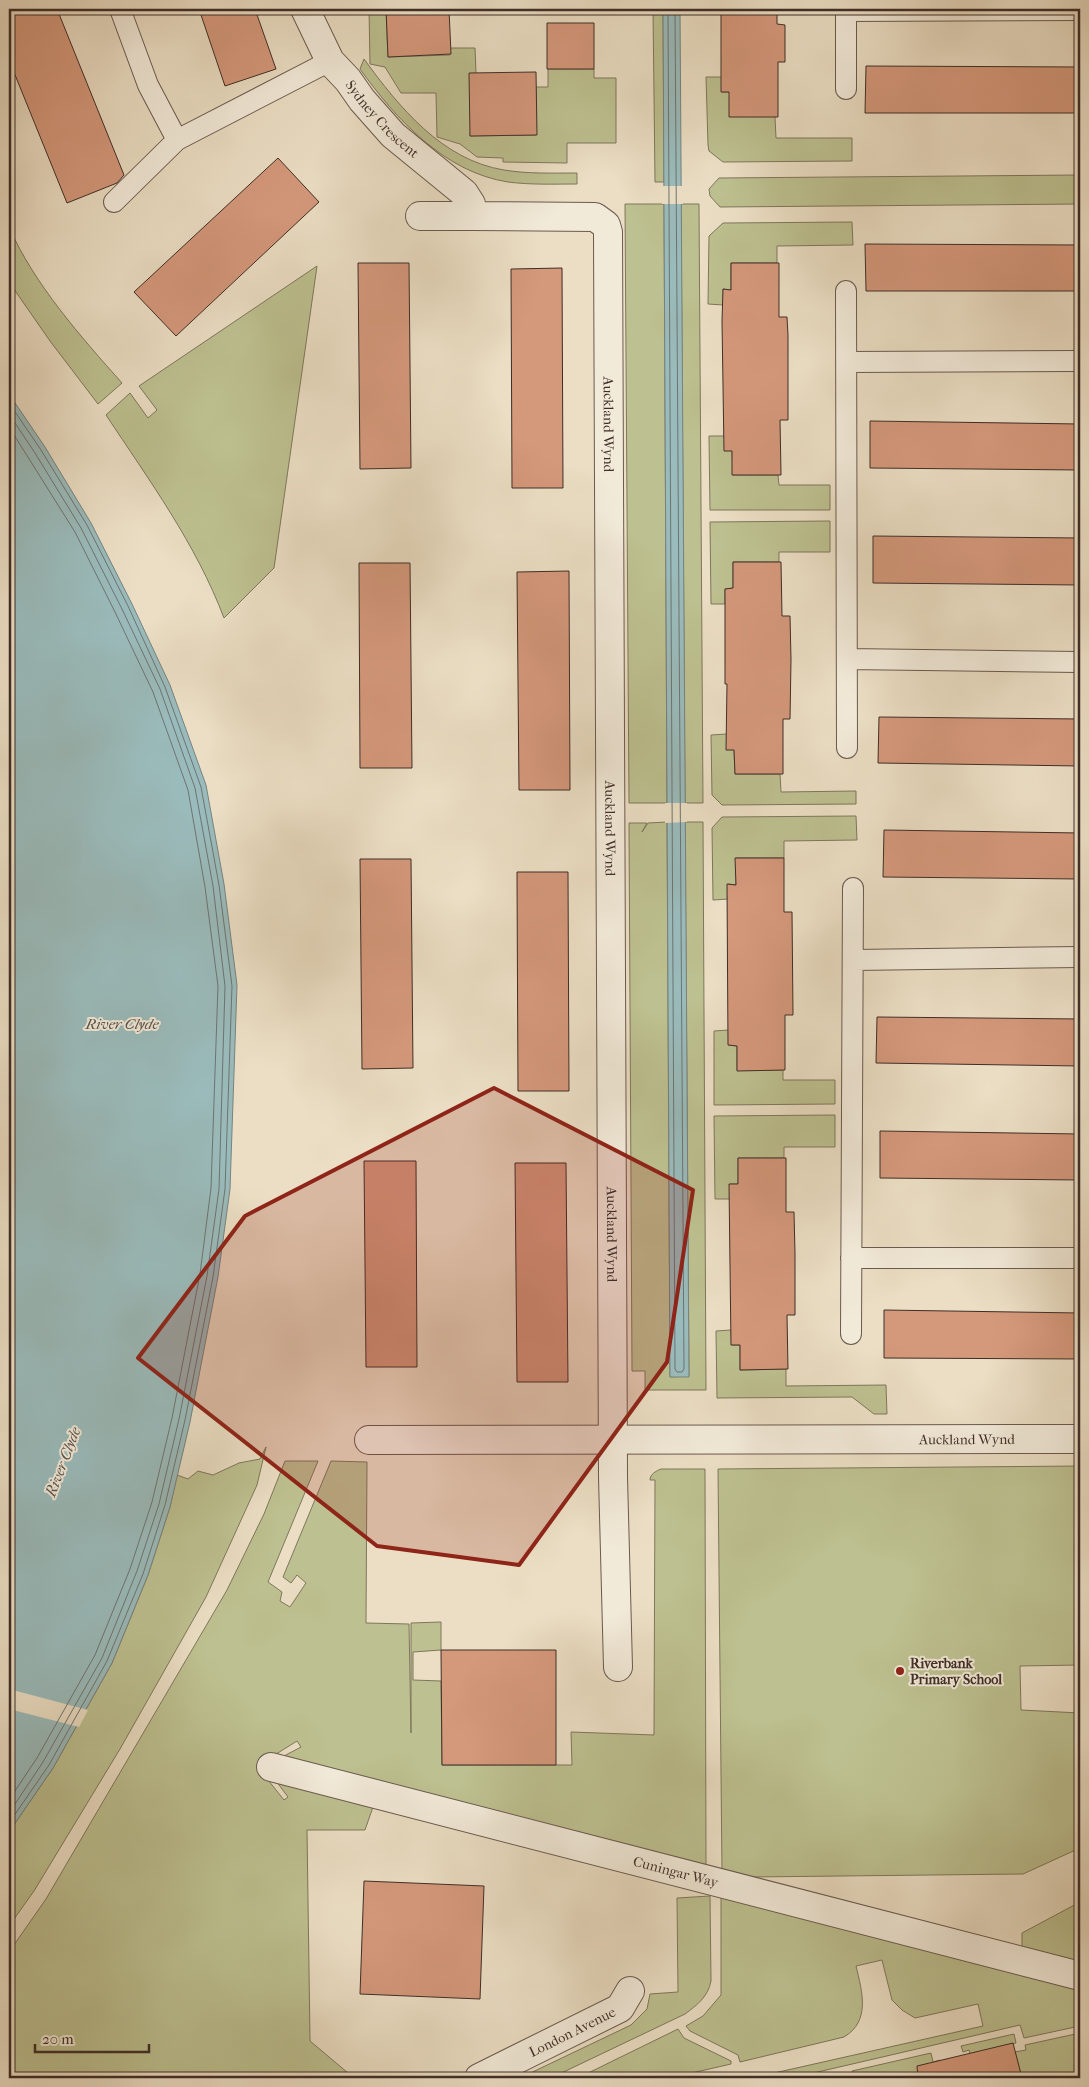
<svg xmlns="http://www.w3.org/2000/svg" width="1089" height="2087" font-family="'IM FELL French Canon',serif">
  <rect width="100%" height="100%" fill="#ebdec4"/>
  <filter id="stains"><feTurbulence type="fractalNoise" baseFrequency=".004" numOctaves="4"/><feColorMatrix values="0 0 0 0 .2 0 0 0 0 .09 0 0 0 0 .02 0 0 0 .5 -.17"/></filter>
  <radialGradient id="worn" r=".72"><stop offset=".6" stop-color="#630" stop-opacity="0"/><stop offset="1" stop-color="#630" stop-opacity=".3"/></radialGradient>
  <path fill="#bdc090" stroke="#7e775c" d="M 369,9 L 386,9 L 388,57 L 450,55 L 450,48 L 475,48 L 476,73 L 470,136 L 536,135 L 536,87 L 548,87 L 548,69 L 594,69 L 594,78 L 616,78 L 616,143 L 567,143 L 567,163 L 503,162 L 503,158 L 477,157 L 460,144 L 437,137 L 436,93 L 401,93 L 385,67 L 370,64 Z
    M 653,9 L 663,9 L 664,182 L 655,182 Z
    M 364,59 C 399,107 442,160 504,170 C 528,174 553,173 577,173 L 577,184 C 555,184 531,185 508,182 C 444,172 396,119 360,69 Z
    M 706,77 L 722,77 L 722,92 L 729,92 L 775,117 L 776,138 L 852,138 L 852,161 L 723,162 L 709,151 L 708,145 Z
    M 1080,175 L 1080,204 L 720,207 L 710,196 L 709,189 L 719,178 Z
    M 625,204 L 664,204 L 667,803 L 629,803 Z
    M 681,204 L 699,204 L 703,803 L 685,803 Z
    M 852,222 L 853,245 L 777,246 L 777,263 L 731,263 L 731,290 L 723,289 L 723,305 L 708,304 L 709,236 L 723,223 Z
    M 9,227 C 34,284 81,337 122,383 L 98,404 L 50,341 L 9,282 Z
    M 317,266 L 274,568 L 224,618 C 196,544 149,480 106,415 L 130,393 L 148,418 L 157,410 L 139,386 Z
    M 709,436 L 724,436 L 732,451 L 733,475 L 778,475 L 779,485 L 830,485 L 830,510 L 710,510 Z
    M 830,521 L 830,552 L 779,552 L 779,562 L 733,562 L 733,588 L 725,589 L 725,604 L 711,604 L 710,522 Z
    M 727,734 L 734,750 L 735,774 L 780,774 L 781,792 L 856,791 L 856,804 L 722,805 L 712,795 L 711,735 Z
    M 856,816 L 857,840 L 784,841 L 784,858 L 736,858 L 736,885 L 728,884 L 728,899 L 713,900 L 712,828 L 722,817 Z
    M 667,822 L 670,1377 L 689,1376 L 685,822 L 703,822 L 706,1390 L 645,1390 L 645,1371 L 632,1371 L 629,823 L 647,823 L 642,832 L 648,823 Z
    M 729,1030 L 729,1045 L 737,1046 L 737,1070 L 783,1070 L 783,1080 L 835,1080 L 835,1104 L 714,1105 L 714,1031 Z
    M 835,1115 L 835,1147 L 784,1147 L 784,1158 L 738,1158 L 738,1184 L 730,1184 L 730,1199 L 715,1199 L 714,1116 Z
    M 731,1330 L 732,1345 L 740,1345 L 740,1370 L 786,1369 L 786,1386 L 886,1385 L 887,1414 L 874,1414 L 852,1397 L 717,1398 L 716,1331 Z
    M 266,1447 L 257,1485 L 206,1597 L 120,1749 L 34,1891 L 9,1926 L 9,1832 L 53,1768 L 112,1663 L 148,1575 L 170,1507 L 177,1475 L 188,1479 L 198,1471 L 213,1475 L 239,1463 L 260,1459 Z
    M 285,1461 L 318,1461 L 268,1582 L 282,1592 L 280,1601 L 290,1607 L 306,1583 L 297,1575 L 291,1583 L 283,1577 L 331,1461 L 367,1462 L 366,1623 L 409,1624 L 411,1733 L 411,1623 L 441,1622 L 441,1650 L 413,1652 L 413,1680 L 441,1681 L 442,1765 L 572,1765 L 571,1732 L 654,1735 L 655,1480 L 650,1480 C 650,1474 656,1471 661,1469 L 705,1469 L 706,1869 L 284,1756 L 301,1747 L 297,1741 L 273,1756 L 268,1780 L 284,1800 L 288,1797 L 276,1781 L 374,1804 L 365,1830 L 307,1830 L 310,2041 L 354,2078 L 9,2078 L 9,1952 L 46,1899 L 227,1590 L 264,1514 Z
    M 1080,1466 L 1080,1665 L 1020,1666 L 1021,1710 L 1080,1713 L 1080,1848 L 1023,1874 L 752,1877 L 722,1873 L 718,1469 Z
    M 721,1894 L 1080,1986 L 1080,2026 L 1024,2038 L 1020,2025 L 792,2078 L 752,2078 L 983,2026 L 978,2004 L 915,2018 L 902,2010 L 892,2000 L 882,1960 L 856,1966 C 862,1991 871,2021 844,2037 L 740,2062 L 738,2055 L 690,2031 L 686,2026 L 703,2016 L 721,1995 Z
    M 710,1896 L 711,1981 C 708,1997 697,2005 685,2014 L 551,2078 L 520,2078 L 631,2025 L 647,2009 L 650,1994 L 678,1992 L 677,1898 Z
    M 1080,1902 L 1080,1966 L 1022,1951 L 1022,1933 Z
    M 678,2029 L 684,2038 L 731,2061 L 731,2064 L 670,2078 L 578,2078 Z
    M 1080,2033 L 1080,2078 L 1022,2078 L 1015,2052 L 1026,2050 L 1025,2045 Z
    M 1014,2034 L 1016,2043 L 970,2054 L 969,2050 L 963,2052 L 961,2046 Z
    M 931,2053 L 933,2062 L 940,2060 L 945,2078 L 854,2078 L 852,2071 Z"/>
  <path fill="#9abbbb" stroke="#768380" d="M 663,9 L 680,9 L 689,1377 L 670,1377 Z
    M 9,394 L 45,447 L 91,523 L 132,604 L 170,685 L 206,785 L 224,884 L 237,985 L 230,1189 L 218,1277 L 190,1422 L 170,1507 L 148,1575 L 112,1663 L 53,1768 L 9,1832 Z"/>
  <path fill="#ebdec4" d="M 662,186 L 683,186 L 683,204 L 662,204 Z
    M 665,803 L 687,803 L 687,822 L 665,823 Z
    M 9,1689 L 88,1710 L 79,1727 L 9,1709 Z"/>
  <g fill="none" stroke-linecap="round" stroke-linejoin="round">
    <path stroke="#6c7472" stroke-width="1" d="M 668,9 L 675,1369 L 677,1372 L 682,1372 L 684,1369 L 675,9
      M 9,403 L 41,450 L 87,525 L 128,606 L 165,687 L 201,787 L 219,885 L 232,986 L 225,1189 L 213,1277 L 185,1420 L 165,1505 L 143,1574 L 107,1661 L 49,1765 L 9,1823
      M 9,414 L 35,453 L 81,528 L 122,609 L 160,689 L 195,788 L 213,886 L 225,986 L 219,1189 L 207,1276 L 179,1419 L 159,1504 L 137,1571 L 102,1658 L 43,1762 L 9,1813
      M 9,427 L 75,532 L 115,612 L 153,692 L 188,790 L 205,887 L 218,986 L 211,1188 L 200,1274 L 172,1418 L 152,1502 L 130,1569 L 95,1655 L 37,1758 L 9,1800"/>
  </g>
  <path fill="#d4987b" stroke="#3f2e28" d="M 9,9 L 57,9 L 124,175 L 117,183 L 67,203 L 9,60 Z
    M 199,9 L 255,9 L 276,69 L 225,86 Z
    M 386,9 L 449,9 L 451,54 L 388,57 Z
    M 721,9 L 777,9 L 777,24 L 785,25 L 785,62 L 778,62 L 778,117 L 729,117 L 729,92 L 721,92 Z
    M 547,23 L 594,23 L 594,69 L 547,69 Z
    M 866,66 L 1080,67 L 1080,113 L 865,113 Z
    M 536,72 L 537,135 L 470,136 L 469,73 Z
    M 278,158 L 319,202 L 176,336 L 134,292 Z
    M 865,244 L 1080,245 L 1080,291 L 866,291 Z
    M 358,263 L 409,263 L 411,468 L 360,469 Z
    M 731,263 L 779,263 L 779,317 L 787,317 L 788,335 L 788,420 L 780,420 L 781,475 L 732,475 L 732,451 L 724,451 L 722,321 L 723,289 L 731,290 Z
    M 562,268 L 563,488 L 512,488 L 511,269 Z
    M 870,421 L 1080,424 L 1080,470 L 870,468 Z
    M 873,536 L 1080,538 L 1080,585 L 873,583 Z
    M 733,562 L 781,562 L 782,616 L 790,616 L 791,660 L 790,719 L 783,719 L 783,774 L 735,774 L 734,750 L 726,750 L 727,684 L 725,684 L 725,589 L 733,588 Z
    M 359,563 L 410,563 L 412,768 L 360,768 Z
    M 569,571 L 570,790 L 519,790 L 517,572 Z
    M 879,717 L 1080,719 L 1080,766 L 878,763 Z
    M 884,830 L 1080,833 L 1080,879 L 883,877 Z
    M 735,858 L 784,858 L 784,912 L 792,912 L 793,1015 L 785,1015 L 785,1070 L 737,1071 L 737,1046 L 728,1045 L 727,884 L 736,885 Z
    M 360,859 L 411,859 L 413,1068 L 362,1069 Z
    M 517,872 L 568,872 L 569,1091 L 518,1091 Z
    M 877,1017 L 1080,1019 L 1080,1066 L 876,1063 Z
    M 880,1131 L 1080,1134 L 1080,1180 L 880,1178 Z
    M 738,1158 L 786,1158 L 786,1212 L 794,1212 L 795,1254 L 795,1315 L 787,1315 L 788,1369 L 740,1370 L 740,1345 L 731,1345 L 729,1184 L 738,1184 Z
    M 364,1161 L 416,1161 L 417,1367 L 366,1367 Z
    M 515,1163 L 566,1163 L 568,1382 L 517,1382 Z
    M 884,1310 L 1080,1313 L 1080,1359 L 884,1358 Z
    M 441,1650 L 556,1650 L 556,1765 L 442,1765 Z
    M 364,1881 L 484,1886 L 480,1999 L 360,1994 Z
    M 1013,2043 L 1022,2078 L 918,2078 L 917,2066 Z"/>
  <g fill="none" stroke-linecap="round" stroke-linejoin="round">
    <defs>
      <path id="service" d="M 120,9 L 148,85 L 177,140
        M 846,9 L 846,89
        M 846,11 L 1080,10
        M 114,202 L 177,140 L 330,61
        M 846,291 L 847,748
        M 847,362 L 1080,361
        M 848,659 L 1080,662
        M 854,960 L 1080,957
        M 851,1258 L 1080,1258
        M 851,1334 L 853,888"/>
      <g id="pedestrian">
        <path id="s1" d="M 271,1767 L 1080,1976"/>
      </g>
      <g id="minor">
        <path id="s2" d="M 305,9 L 330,61 L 348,80 L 362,100 L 393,135 L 464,193 L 471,204 L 472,216 L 595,217 L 606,225 L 608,232 L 613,1477 L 618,1667"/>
        <path d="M 420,216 L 472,216"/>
        <path id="s3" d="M 369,1440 L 1080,1439"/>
        <path id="s4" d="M 479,2078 L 620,2008 L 630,1991"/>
      </g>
    </defs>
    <use href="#service" stroke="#6a5a4f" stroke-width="22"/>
    <use href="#pedestrian" stroke="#6a5a4f" stroke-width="30"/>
    <use href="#minor" stroke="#6a5a4f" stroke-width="30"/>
    <use href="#service" stroke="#f2ead9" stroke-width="20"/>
    <use href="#pedestrian" stroke="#f2ead9" stroke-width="28"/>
    <use href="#minor" stroke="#f2ead9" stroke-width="28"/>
  </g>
  <path fill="#8f2418" fill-opacity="0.2" stroke="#8f2418" stroke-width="4" stroke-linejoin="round" d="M 494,1088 L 693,1190 L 667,1362 L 519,1565 L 377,1546 L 138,1358 L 245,1216 Z"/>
  <circle fill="#8f2418" stroke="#f2ead9" stroke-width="2" cx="900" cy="1671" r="5"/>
  <g text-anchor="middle" stroke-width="4" stroke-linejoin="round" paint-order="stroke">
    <g font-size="14" fill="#3f2e28" stroke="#f2ead9">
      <text dy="5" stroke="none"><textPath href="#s2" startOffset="136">Sydney Crescent</textPath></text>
      <text dy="5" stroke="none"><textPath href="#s2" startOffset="608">Auckland Wynd</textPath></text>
      <text dy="5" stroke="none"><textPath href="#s2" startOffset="1012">Auckland Wynd</textPath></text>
      <text dy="5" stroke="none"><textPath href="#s2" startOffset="1418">Auckland Wynd</textPath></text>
      <text dy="5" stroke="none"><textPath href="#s3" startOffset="598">Auckland Wynd</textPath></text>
      <text dy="5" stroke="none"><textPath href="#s1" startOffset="418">Cuningar Way</textPath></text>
      <text dy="5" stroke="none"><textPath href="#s4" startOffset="104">London Avenue</textPath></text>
    </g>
    <g font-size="14" font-weight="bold" fill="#3f2e28" stroke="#f2ead9" text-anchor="start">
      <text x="910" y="1668">Riverbank<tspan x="910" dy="16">Primary School</tspan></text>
    </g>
    <g font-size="15" font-style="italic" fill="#56514d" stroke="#f2ead9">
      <text x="122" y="1029">River Clyde</text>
      <text transform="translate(63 1462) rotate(-69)" y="5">River Clyde</text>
    </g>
  </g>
  <rect width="1089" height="2087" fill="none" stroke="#ebdec4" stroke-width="30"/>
  <rect x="10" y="10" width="1069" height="2067" fill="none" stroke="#3f2e28" stroke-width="2.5"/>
  <rect x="15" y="15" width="1059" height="2057" fill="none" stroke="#3f2e28"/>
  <path d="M35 2044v8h114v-8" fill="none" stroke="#3f2e28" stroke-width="2.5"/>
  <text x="42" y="2044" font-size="15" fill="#3f2e28" stroke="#f2ead9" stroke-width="4" paint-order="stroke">20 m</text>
  <rect width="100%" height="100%" filter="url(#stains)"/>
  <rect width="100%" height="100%" fill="url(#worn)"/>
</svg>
